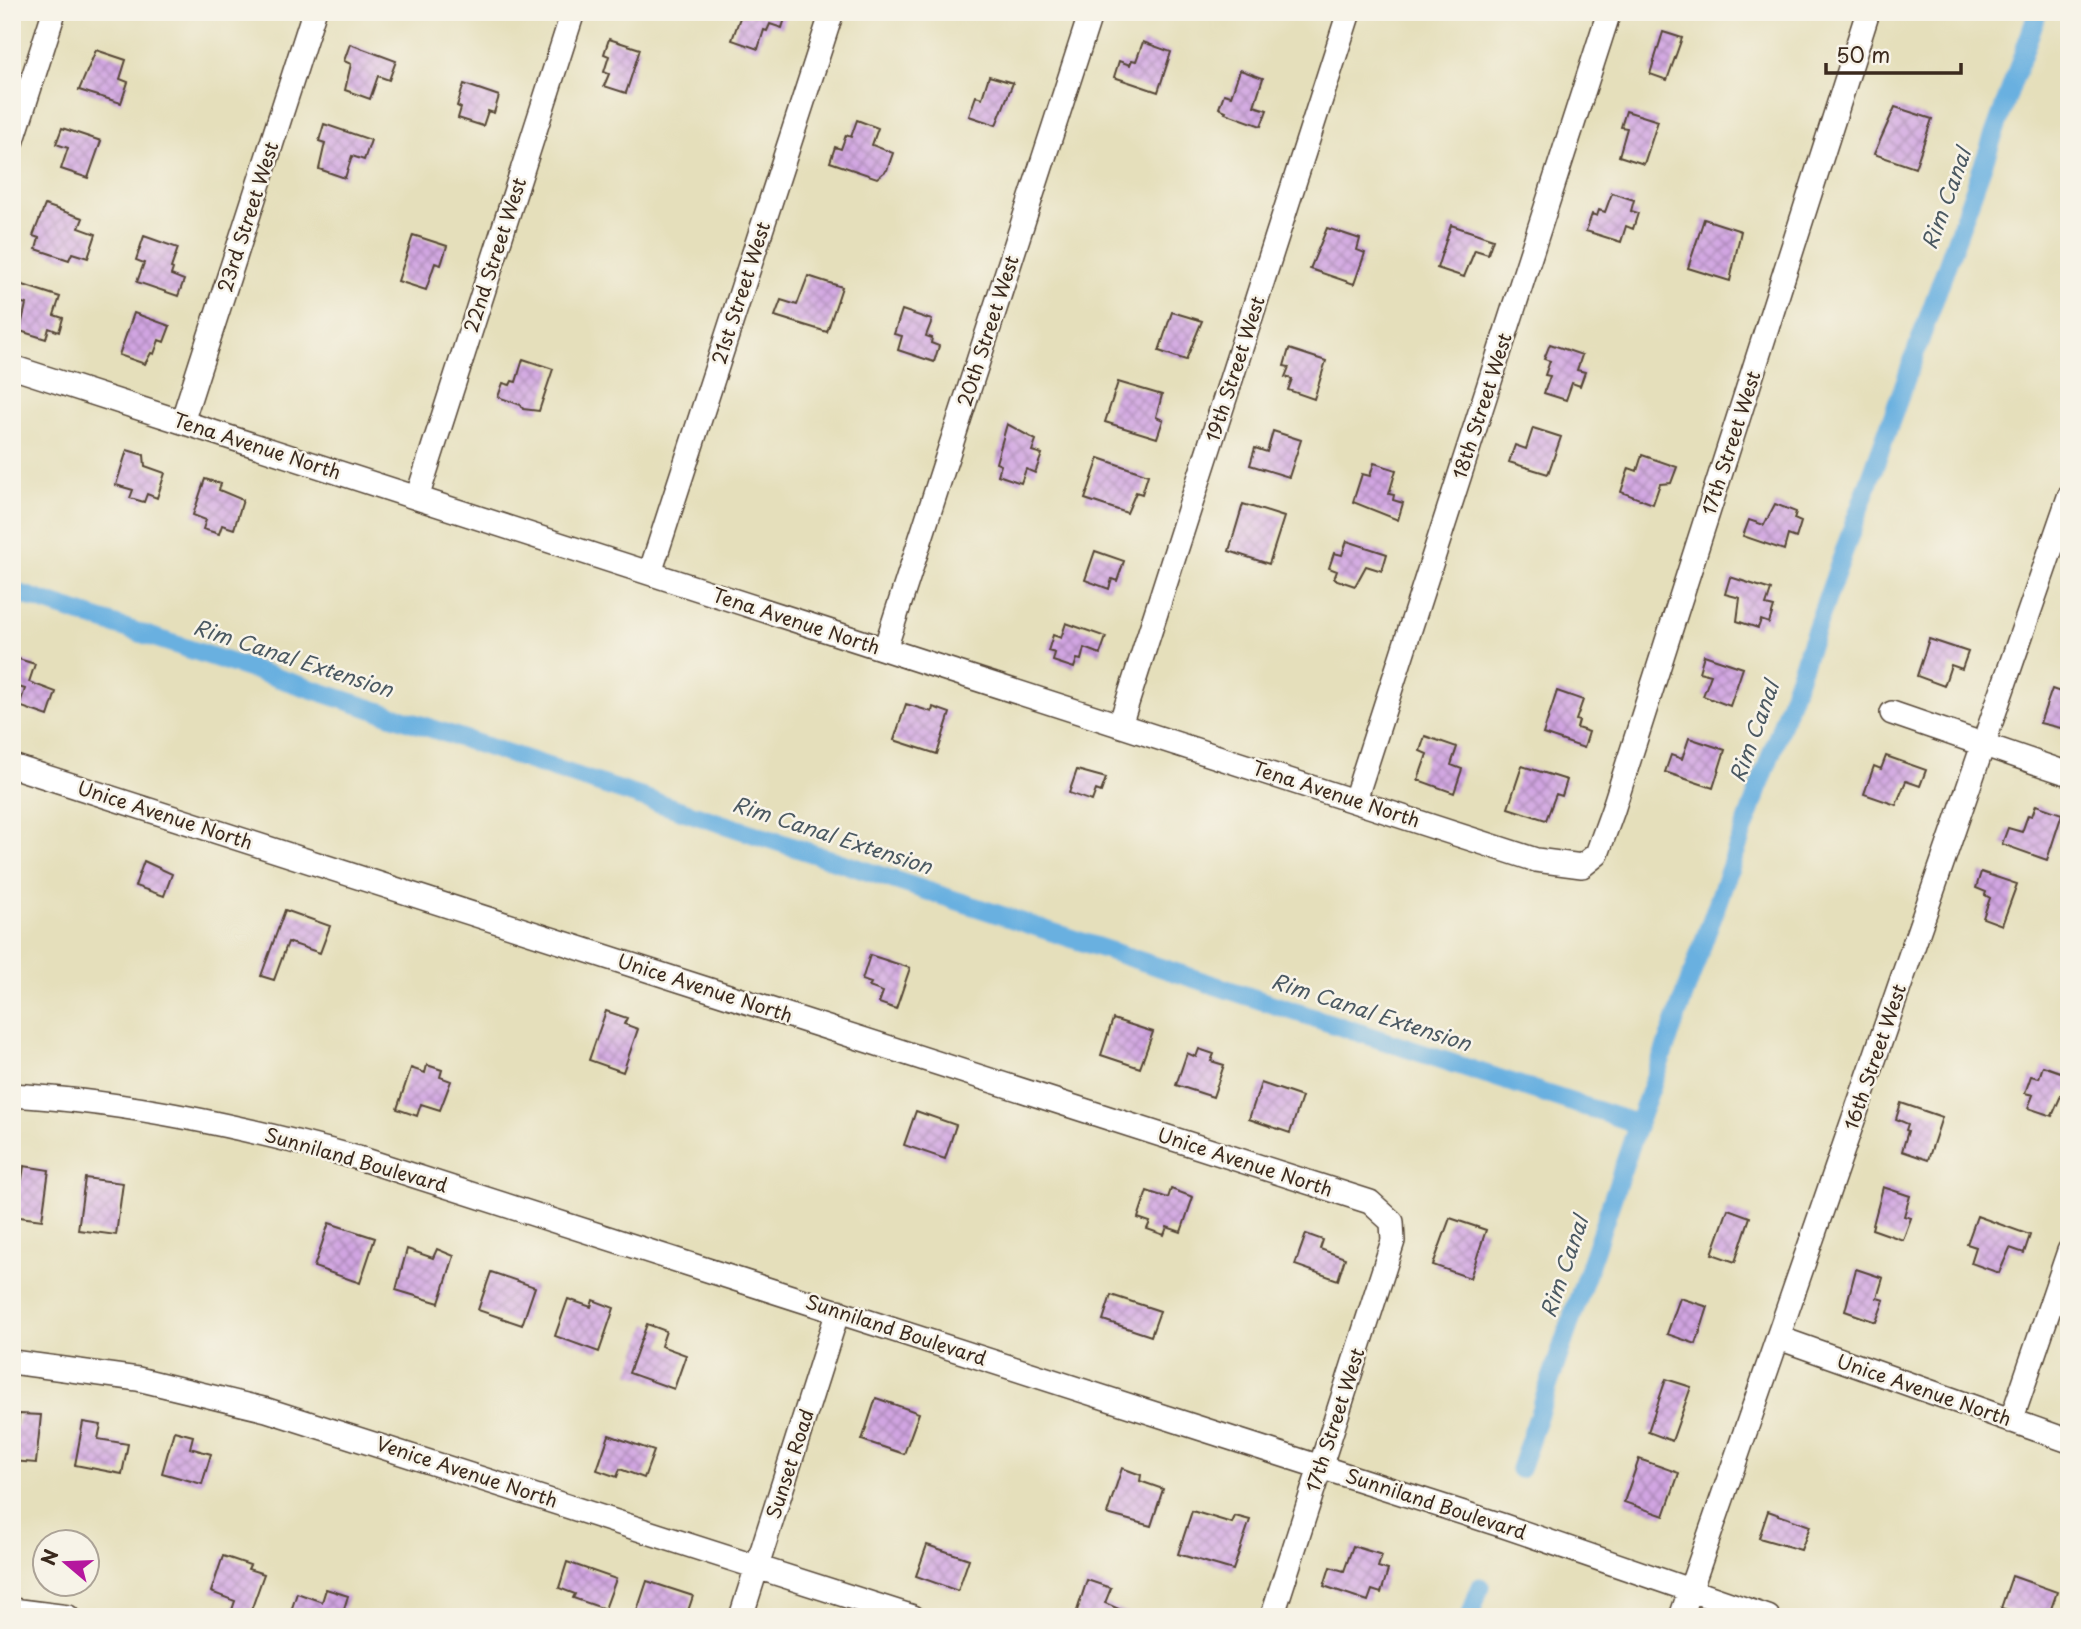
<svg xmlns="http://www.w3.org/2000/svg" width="2081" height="1629" font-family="'Playpen Sans',sans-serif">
  <defs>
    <pattern id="building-cross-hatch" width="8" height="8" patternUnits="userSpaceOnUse" patternTransform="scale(1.75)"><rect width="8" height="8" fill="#d1a5e2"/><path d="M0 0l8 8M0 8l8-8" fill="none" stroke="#ab87b7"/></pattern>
  </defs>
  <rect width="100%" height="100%" fill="#f7f3e8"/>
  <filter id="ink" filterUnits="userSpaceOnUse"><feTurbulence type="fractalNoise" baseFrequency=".0143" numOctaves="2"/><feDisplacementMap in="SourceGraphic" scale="14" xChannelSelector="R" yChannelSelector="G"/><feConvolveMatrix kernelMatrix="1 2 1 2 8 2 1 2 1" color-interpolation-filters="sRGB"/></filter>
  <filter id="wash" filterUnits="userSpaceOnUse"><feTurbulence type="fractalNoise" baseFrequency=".00686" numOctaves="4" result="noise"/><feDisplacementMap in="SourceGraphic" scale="28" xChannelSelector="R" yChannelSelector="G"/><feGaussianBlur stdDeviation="1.57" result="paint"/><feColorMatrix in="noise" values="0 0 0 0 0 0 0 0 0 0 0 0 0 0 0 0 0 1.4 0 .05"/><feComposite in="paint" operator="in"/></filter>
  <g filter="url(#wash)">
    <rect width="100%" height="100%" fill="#e5dfbb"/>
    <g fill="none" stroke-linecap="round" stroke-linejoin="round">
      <path stroke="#69b0e0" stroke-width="19" d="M 12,591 L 1638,1124
        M 1520,1469 L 1638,1124 L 2038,12
        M 1470,1617 L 1480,1587"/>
    </g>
    <g id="blocks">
      <path fill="url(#building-cross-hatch)" d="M 742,12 L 787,12 L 782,28 L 770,24 L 767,31 L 764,30 L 758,49 L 732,40 Z
        M 1663,32 L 1682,38 L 1667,80 L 1650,74 Z
        M 609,39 L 640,49 L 626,93 L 604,86 L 609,74 L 604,72 L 609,56 L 604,54 Z
        M 1143,42 L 1171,52 L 1158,92 L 1114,77 L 1119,61 L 1130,65 L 1132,60 L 1136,61 Z
        M 350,44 L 396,61 L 389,80 L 378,76 L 370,99 L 345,90 L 351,64 L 344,61 Z
        M 96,50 L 126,60 L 120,79 L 128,82 L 121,103 L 79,90 Z
        M 1240,70 L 1263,78 L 1254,106 L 1267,110 L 1261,126 L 1225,113 L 1226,111 L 1219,108 L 1224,94 L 1231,96 Z
        M 989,76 L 1013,83 L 996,125 L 969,116 L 976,96 L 982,98 Z
        M 464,84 L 499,96 L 494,113 L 488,111 L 483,126 L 458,118 L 461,108 L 457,106 Z
        M 1895,107 L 1932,119 L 1915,168 L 1874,154 Z
        M 1626,111 L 1658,121 L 1644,164 L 1619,156 L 1627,128 L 1621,127 Z
        M 857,120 L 878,128 L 872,145 L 893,153 L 887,170 L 877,178 L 830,162 L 835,147 L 841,149 L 846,135 L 851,137 Z
        M 324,124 L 371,140 L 364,160 L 352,156 L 345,178 L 319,169 L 325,143 L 319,141 Z
        M 62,128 L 101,141 L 88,178 L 61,169 L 68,148 L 56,144 Z
        M 1612,193 L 1634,200 L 1631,211 L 1638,213 L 1633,229 L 1626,226 L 1621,242 L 1586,231 L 1592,214 L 1597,216 L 1599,210 L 1605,212 Z
        M 45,205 L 83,218 L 79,228 L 96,234 L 88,258 L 72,253 L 69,260 L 36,249 L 39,238 L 33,236 Z
        M 1704,219 L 1741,231 L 1730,281 L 1688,268 Z
        M 1451,225 L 1493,239 L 1488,254 L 1475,250 L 1464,277 L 1437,268 Z
        M 1327,228 L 1360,239 L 1357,250 L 1365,253 L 1354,284 L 1310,269 Z
        M 413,235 L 447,246 L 441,265 L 435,263 L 426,290 L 398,281 Z
        M 144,236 L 178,248 L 171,268 L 173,269 L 171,275 L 184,280 L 178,296 L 137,282 L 144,263 L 136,260 Z
        M 808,276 L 842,287 L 827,332 L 775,316 L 781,300 L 797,305 Z
        M 17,283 L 60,297 L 54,315 L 63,318 L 59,332 L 49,328 L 46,339 L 20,331 L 26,304 L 12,300 Z
        M 902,310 L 932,320 L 926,336 L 932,338 L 931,343 L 939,346 L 934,362 L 898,350 L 902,336 L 894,334 Z
        M 1172,312 L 1202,321 L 1186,360 L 1159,351 Z
        M 134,313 L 170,326 L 164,342 L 159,340 L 154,354 L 151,353 L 145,364 L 119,355 Z
        M 1550,344 L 1582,355 L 1577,370 L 1585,372 L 1580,386 L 1572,383 L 1566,400 L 1544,393 L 1550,376 L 1545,375 L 1550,361 L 1544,359 Z
        M 1289,349 L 1326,361 L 1314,399 L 1288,390 L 1292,379 L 1285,377 L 1289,367 L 1284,366 Z
        M 523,359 L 553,369 L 539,411 L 523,409 L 521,405 L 498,397 L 503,383 L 510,385 L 512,381 L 516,382 Z
        M 1118,382 L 1162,395 L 1156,417 L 1163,420 L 1157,438 L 1105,422 Z
        M 1007,424 L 1036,440 L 1032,451 L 1042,454 L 1035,473 L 1026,469 L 1021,483 L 998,475 L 1001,465 L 996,463 Z
        M 1533,428 L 1561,437 L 1548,474 L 1509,462 L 1515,445 L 1526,449 Z
        M 1273,431 L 1301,440 L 1289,477 L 1250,465 L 1255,448 L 1267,452 Z
        M 127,450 L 144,455 L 145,466 L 165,473 L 157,498 L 147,494 L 144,502 L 130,498 L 133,490 L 116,485 Z
        M 1642,455 L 1677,467 L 1671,483 L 1660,484 L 1653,504 L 1621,492 L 1629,468 L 1637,471 Z
        M 1099,458 L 1148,475 L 1142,494 L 1136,492 L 1127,513 L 1085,499 Z
        M 1374,463 L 1396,470 L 1389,494 L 1394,495 L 1393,500 L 1403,503 L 1398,520 L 1353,502 L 1362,474 L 1370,476 Z
        M 205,479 L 221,484 L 219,490 L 243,500 L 234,529 L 222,525 L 219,534 L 203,529 L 206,520 L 193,515 Z
        M 1243,504 L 1284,517 L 1269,564 L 1229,551 Z
        M 1775,504 L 1796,512 L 1794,519 L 1801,522 L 1796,538 L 1788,535 L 1784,550 L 1743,536 L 1749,520 L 1764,525 Z
        M 1347,541 L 1387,554 L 1382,571 L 1366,566 L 1355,586 L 1334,579 L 1337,571 L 1329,568 L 1334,553 L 1342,555 Z
        M 1095,551 L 1124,561 L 1117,581 L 1112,579 L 1109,589 L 1085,580 Z
        M 1730,577 L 1771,590 L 1766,605 L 1774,607 L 1769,623 L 1761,620 L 1758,628 L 1737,621 L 1740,598 L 1725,594 Z
        M 1066,623 L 1106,637 L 1100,654 L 1084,648 L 1081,660 L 1077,659 L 1074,668 L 1053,661 L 1055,653 L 1048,651 L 1053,635 L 1061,638 Z
        M 1929,639 L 1968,652 L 1962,669 L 1951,665 L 1944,686 L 1917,676 Z
        M 1704,655 L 1743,668 L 1730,706 L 1703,696 L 1711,675 L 1699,672 Z
        M 12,657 L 35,664 L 29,682 L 56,692 L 48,716 L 19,706 L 25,689 L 12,685 Z
        M 2052,689 L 2069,695 L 2069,730 L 2040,723 Z
        M 1557,691 L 1583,700 L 1576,720 L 1579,721 L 1577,728 L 1589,732 L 1584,748 L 1543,734 Z
        M 906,704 L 932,712 L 933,707 L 950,713 L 937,754 L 894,740 Z
        M 1425,736 L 1457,747 L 1451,765 L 1462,769 L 1454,793 L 1418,780 L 1427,754 L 1420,751 Z
        M 1689,738 L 1725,750 L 1713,788 L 1665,772 L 1671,755 L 1682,759 Z
        M 1886,756 L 1926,770 L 1920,786 L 1906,781 L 1896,805 L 1864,794 L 1874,766 L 1881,769 Z
        M 1522,766 L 1567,780 L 1562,796 L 1556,794 L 1546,820 L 1508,808 Z
        M 1077,770 L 1106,778 L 1101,792 L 1096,790 L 1092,801 L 1069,793 Z
        M 2036,805 L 2062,814 L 2047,860 L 2002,844 L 2008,828 L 2022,832 L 2028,815 L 2032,816 Z
        M 144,861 L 172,874 L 164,896 L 135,886 Z
        M 1981,872 L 2017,884 L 2002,925 L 1983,918 L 1990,898 L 1985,895 L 1986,892 L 1976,888 Z
        M 285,910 L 330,926 L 320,953 L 288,942 L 274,980 L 261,976 Z
        M 870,955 L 910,968 L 896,1009 L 879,1003 L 883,992 L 869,987 L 871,983 L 862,980 Z
        M 606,1011 L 627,1018 L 624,1024 L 638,1029 L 623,1072 L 589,1060 Z
        M 1113,1019 L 1153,1032 L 1140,1068 L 1101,1055 Z
        M 1199,1049 L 1214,1054 L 1211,1061 L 1224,1065 L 1213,1097 L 1176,1085 L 1187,1053 L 1196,1057 Z
        M 427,1065 L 442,1070 L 440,1077 L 451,1081 L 440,1110 L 421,1104 L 417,1116 L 397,1109 L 411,1068 L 425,1073 Z
        M 2043,1066 L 2069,1075 L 2069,1093 L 2063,1091 L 2052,1116 L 2028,1108 L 2033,1095 L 2025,1093 L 2031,1076 L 2039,1078 Z
        M 1261,1083 L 1302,1097 L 1290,1133 L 1249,1119 Z
        M 1901,1103 L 1942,1117 L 1928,1160 L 1902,1151 L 1908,1131 L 1906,1130 L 1908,1124 L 1896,1119 Z
        M 916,1111 L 956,1125 L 945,1159 L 904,1145 Z
        M 24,1166 L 49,1170 L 42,1220 L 12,1216 L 12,1177 L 22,1179 Z
        M 85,1178 L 123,1183 L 116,1235 L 78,1230 Z
        M 1883,1187 L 1910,1196 L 1904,1216 L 1911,1218 L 1903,1240 L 1872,1229 Z
        M 1171,1189 L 1193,1197 L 1181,1232 L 1167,1227 L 1164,1235 L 1147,1229 L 1150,1222 L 1138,1218 L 1147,1191 L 1168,1198 Z
        M 1728,1209 L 1750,1217 L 1735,1262 L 1712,1254 Z
        M 1977,1216 L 2030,1235 L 2024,1253 L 2010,1248 L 1999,1273 L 1971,1263 L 1976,1247 L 1967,1244 Z
        M 1450,1218 L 1486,1230 L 1470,1278 L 1433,1265 Z
        M 329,1223 L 375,1238 L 360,1283 L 314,1267 Z
        M 1306,1234 L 1323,1240 L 1320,1249 L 1345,1258 L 1338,1280 L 1295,1265 Z
        M 407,1249 L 433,1258 L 437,1249 L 454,1256 L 439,1303 L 396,1290 Z
        M 1856,1269 L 1883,1278 L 1877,1298 L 1884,1300 L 1876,1322 L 1845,1311 Z
        M 491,1272 L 535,1287 L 522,1325 L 478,1310 Z
        M 1111,1295 L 1160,1311 L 1151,1336 L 1103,1320 Z
        M 1680,1298 L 1708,1307 L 1696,1344 L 1667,1334 Z
        M 568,1299 L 591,1307 L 593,1300 L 614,1308 L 599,1352 L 555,1336 Z
        M 647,1324 L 666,1331 L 661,1346 L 686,1355 L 674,1389 L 629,1373 Z
        M 1666,1379 L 1691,1387 L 1672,1441 L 1648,1432 Z
        M 876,1398 L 919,1413 L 904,1454 L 862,1440 Z
        M 19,1414 L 41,1415 L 36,1463 L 12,1461 L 12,1425 L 18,1426 Z
        M 83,1422 L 101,1425 L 98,1439 L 128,1444 L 122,1474 L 75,1465 Z
        M 174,1431 L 193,1436 L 190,1448 L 211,1454 L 202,1484 L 162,1473 Z
        M 609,1435 L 654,1451 L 644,1478 L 620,1469 L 617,1477 L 597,1470 Z
        M 1639,1459 L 1679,1473 L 1664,1516 L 1624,1502 Z
        M 1122,1468 L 1141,1475 L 1140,1481 L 1163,1489 L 1151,1526 L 1107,1514 Z
        M 1192,1511 L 1232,1523 L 1235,1516 L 1250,1520 L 1233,1570 L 1178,1554 Z
        M 1768,1511 L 1810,1526 L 1801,1550 L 1759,1538 Z
        M 927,1545 L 969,1559 L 958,1591 L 916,1576 Z
        M 1353,1546 L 1382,1555 L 1378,1567 L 1388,1570 L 1381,1593 L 1372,1590 L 1368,1601 L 1324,1586 L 1330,1567 L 1344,1571 Z
        M 223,1556 L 250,1565 L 248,1569 L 264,1574 L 249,1616 L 232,1610 L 235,1601 L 211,1592 Z
        M 567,1562 L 616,1579 L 605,1609 L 573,1598 L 575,1594 L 559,1588 Z
        M 2012,1576 L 2057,1592 L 2048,1617 L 2012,1617 L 2014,1612 L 2001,1608 Z
        M 1087,1580 L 1111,1588 L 1105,1603 L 1137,1617 L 1075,1617 Z
        M 647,1581 L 693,1596 L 686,1617 L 635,1617 Z
        M 326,1589 L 348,1596 L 344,1609 L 359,1617 L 289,1617 L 297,1593 L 322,1602 Z"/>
    </g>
  </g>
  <g filter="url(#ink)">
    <use href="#blocks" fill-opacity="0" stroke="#544536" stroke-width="2"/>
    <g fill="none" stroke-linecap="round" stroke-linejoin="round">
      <defs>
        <path id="minor" d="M 12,143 L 54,12
          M 12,367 L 1536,860 L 1582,866 L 1597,854 L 1613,810 L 1868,12
          M 182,422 L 314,12
          M 417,498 L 573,12
          M 650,573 L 832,12
          M 885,649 L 1091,12
          M 1892,713 L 2069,774
          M 1120,725 L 1349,12
          M 12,766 L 1370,1202 L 1392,1222 L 1393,1241 L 1272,1617
          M 1355,800 L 1609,12
          M 12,1095 C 132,1102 247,1128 362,1159 L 1504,1526 L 1768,1617
          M 1779,1338 L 2069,1441
          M 12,1362 L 138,1379 L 267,1410 L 913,1617
          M 2011,1421 L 2069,1251
          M 12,1610 L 68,1617
          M 741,1617 L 838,1311
          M 1681,1617 L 2069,497"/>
      </defs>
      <use href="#minor" stroke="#544536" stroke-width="26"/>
      <use href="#minor" stroke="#fff" stroke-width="23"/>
    </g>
  </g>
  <g text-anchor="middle" stroke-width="5" stroke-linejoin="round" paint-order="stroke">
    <g font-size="19" fill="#3b2a1e" stroke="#f7f3e8">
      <text transform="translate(248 217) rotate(-72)" y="7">23rd Street West</text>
      <text transform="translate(495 255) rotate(-72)" y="7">22nd Street West</text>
      <text transform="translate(741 293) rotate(-72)" y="7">21st Street West</text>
      <text transform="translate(988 331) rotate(-72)" y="7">20th Street West</text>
      <text transform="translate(1235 369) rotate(-72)" y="7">19th Street West</text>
      <text transform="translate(1482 406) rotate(-72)" y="7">18th Street West</text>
      <text transform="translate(1731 443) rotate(-72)" y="7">17th Street West</text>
      <text transform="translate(257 446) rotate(18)" y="7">Tena Avenue North</text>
      <text transform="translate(796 621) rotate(18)" y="7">Tena Avenue North</text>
      <text transform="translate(1336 794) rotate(18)" y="7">Tena Avenue North</text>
      <text transform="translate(165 815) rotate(18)" y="7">Unice Avenue North</text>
      <text transform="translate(705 988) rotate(18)" y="7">Unice Avenue North</text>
      <text transform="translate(1875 1057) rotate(-71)" y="7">16th Street West</text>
      <text transform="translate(356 1160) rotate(16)" y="7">Sunniland Boulevard</text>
      <text transform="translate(1245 1162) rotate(18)" y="7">Unice Avenue North</text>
      <text transform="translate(896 1330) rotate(18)" y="7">Sunniland Boulevard</text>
      <text transform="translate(1924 1390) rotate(19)" y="7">Unice Avenue North</text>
      <text transform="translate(1335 1420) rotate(-72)" y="7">17th Street West</text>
      <text transform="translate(790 1464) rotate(-72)" y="7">Sunset Road</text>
      <text transform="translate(467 1472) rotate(18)" y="7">Venice Avenue North</text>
      <text transform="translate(1436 1504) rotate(18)" y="7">Sunniland Boulevard</text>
    </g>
    <g font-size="21" font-style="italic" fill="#4b5962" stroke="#f7f3e8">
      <text transform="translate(1947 199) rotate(-70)" y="7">Rim Canal</text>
      <text transform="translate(293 659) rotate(18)" y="7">Rim Canal Extension</text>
      <text transform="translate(1755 732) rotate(-70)" y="7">Rim Canal</text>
      <text transform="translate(832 836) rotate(18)" y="7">Rim Canal Extension</text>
      <text transform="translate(1371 1013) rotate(18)" y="7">Rim Canal Extension</text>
      <text transform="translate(1565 1267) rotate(-71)" y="7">Rim Canal</text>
    </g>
  </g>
  <rect width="2081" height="1629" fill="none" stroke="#f7f3e8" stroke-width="42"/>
  <g transform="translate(66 1563) rotate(289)"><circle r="33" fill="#f7f3e8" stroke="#aca397" stroke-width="2"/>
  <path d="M0-5L12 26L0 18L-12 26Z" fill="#b5179e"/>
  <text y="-10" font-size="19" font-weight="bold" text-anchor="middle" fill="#3b2a1e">N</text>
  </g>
  <path d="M1826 63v10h135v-10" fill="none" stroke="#3b2a1e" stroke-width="3.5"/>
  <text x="1836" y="63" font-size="21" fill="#3b2a1e" stroke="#f7f3e8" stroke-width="5" paint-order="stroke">50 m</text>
</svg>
